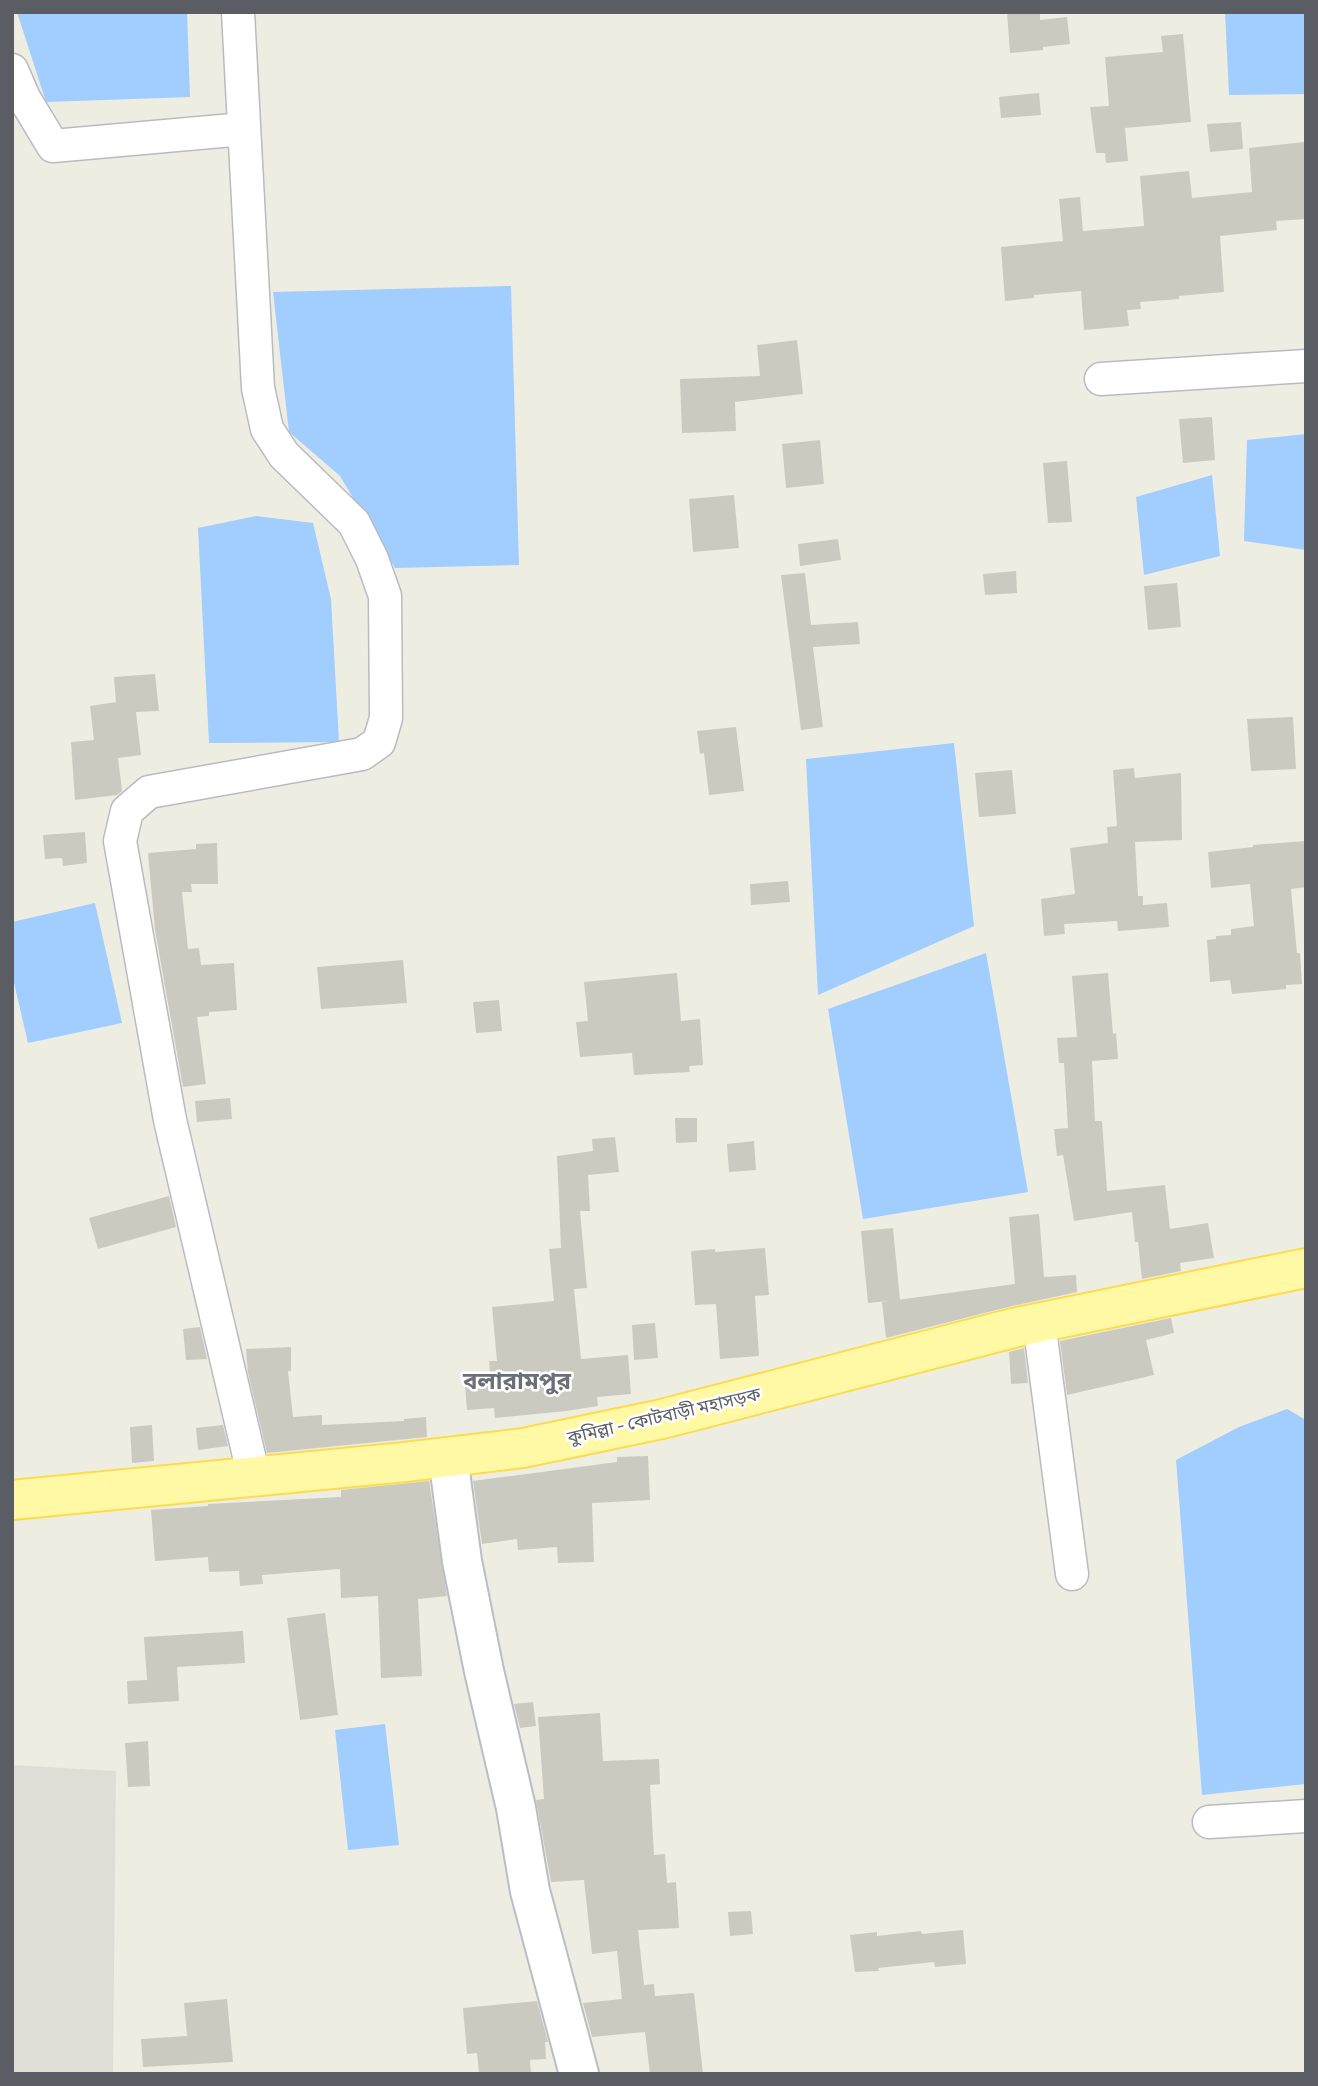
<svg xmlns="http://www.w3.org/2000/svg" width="1318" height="2086" font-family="Barlow,'Noto Sans Bengali',sans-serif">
  <rect width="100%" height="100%" fill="#eeede2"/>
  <path fill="#dfded6" d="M 12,1765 L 116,1771 L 113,2074 L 12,2074 Z"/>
  <path fill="#a1cdff" d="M 17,12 L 187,12 L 190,97 L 46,102 Z
    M 1225,12 L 1306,12 L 1306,94 L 1229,95 Z
    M 511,286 L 519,565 L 395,568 L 340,476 L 289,432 L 273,292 Z
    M 1306,434 L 1306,550 L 1244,541 L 1247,440 Z
    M 1212,475 L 1220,556 L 1144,575 L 1136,497 Z
    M 256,516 L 313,523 L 331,599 L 339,742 L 209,743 L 198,528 Z
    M 954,743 L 974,926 L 818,995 L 806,759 Z
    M 95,903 L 122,1023 L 28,1043 L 12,974 L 12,922 Z
    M 986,953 L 1028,1192 L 863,1219 L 828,1009 Z
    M 1287,1409 L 1306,1420 L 1306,1784 L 1202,1795 L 1176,1460 L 1239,1427 Z
    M 385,1724 L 399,1845 L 348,1850 L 335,1730 Z"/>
  <path fill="#cbcac1" d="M 1007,12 L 1040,12 L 1040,20 L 1067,17 L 1070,44 L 1043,47 L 1043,50 L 1010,53 Z
    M 1183,34 L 1191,122 L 1125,128 L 1128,161 L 1106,163 L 1105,153 L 1096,153 L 1090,107 L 1109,106 L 1105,57 L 1163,52 L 1161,36 Z
    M 1039,93 L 1041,115 L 1001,118 L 999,97 Z
    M 1241,122 L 1243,149 L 1210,152 L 1207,124 Z
    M 1304,142 L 1306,219 L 1276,221 L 1277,230 L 1220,236 L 1224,292 L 1179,296 L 1179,299 L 1140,302 L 1141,309 L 1127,310 L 1129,326 L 1084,330 L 1081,291 L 1034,295 L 1034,298 L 1005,301 L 1001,247 L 1063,241 L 1059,199 L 1080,197 L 1083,231 L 1144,226 L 1140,176 L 1189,171 L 1192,198 L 1252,192 L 1249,148 Z
    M 797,340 L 803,394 L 735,402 L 736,431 L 682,433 L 680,379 L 760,376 L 757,345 Z
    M 1212,417 L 1215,460 L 1183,463 L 1179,419 Z
    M 820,440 L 824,484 L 786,488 L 782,444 Z
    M 1067,461 L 1072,522 L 1048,523 L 1043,463 Z
    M 734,495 L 739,548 L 693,552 L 689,499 Z
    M 838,539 L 841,560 L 800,566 L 798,544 Z
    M 1016,571 L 1017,593 L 985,595 L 983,574 Z
    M 805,573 L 811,625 L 858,622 L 860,644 L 813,647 L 823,727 L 801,730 L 781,575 Z
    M 1177,583 L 1181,627 L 1148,630 L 1144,586 Z
    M 155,674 L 159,711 L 136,712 L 141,755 L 118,758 L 122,791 L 117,795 L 75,800 L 71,742 L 94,740 L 90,706 L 116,702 L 114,677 Z
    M 1293,717 L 1296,769 L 1251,771 L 1247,719 Z
    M 736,727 L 744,791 L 709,795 L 704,753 L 700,754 L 697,731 Z
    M 1134,768 L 1135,778 L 1181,773 L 1182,840 L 1135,842 L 1138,896 L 1143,896 L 1143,905 L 1167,903 L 1169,927 L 1118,931 L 1117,921 L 1064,924 L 1065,934 L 1044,936 L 1041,899 L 1075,894 L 1070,848 L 1108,843 L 1107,827 L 1117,826 L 1113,770 Z
    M 1012,770 L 1016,814 L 979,817 L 975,773 Z
    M 85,832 L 87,863 L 63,866 L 62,858 L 45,859 L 43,835 Z
    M 1306,841 L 1306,887 L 1291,889 L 1297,953 L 1300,953 L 1302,984 L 1286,985 L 1286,989 L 1232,994 L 1230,980 L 1210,982 L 1207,940 L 1216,939 L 1216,936 L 1231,935 L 1231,929 L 1254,926 L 1250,884 L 1211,888 L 1208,852 L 1253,847 L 1253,845 Z
    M 217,843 L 218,884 L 191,884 L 192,892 L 182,892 L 188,949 L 199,948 L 201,965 L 234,963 L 237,1010 L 209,1012 L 209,1016 L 197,1017 L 206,1084 L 183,1087 L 155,930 L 148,853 L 196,849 L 196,844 Z
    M 788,881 L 790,902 L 751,905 L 750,884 Z
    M 403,960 L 407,1003 L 321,1009 L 317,967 Z
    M 677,973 L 681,1021 L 700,1019 L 703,1065 L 689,1066 L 690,1072 L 634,1075 L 632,1053 L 580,1057 L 576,1022 L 588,1021 L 584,982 Z
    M 1108,973 L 1113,1034 L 1116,1033 L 1118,1059 L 1092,1061 L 1095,1121 L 1102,1121 L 1107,1191 L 1165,1185 L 1170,1229 L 1208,1223 L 1214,1258 L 1180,1263 L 1181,1271 L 1142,1279 L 1138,1242 L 1135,1242 L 1132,1212 L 1074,1221 L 1063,1155 L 1057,1156 L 1054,1129 L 1068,1128 L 1064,1063 L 1059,1063 L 1057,1038 L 1077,1037 L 1072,976 Z
    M 499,1000 L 502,1031 L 476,1033 L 473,1002 Z
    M 230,1098 L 232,1119 L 197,1122 L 195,1101 Z
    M 675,1118 L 697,1118 L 697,1142 L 676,1143 Z
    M 615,1137 L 619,1172 L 588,1175 L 590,1211 L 580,1211 L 587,1288 L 574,1289 L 581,1359 L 628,1355 L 631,1394 L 597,1397 L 598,1406 L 566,1411 L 495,1418 L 494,1408 L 467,1410 L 465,1386 L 491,1383 L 489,1361 L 497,1361 L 492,1307 L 554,1301 L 549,1249 L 561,1248 L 557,1156 L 593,1151 L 592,1139 Z
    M 754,1141 L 756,1170 L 729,1172 L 727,1144 Z
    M 169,1196 L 176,1227 L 98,1249 L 89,1218 Z
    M 1039,1214 L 1044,1277 L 1076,1275 L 1077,1292 L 1008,1307 L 886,1338 L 882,1302 L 1015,1284 L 1009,1217 Z
    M 893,1228 L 900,1300 L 868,1303 L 861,1231 Z
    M 765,1248 L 769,1295 L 755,1296 L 759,1356 L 720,1359 L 716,1304 L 695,1305 L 691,1251 L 715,1249 L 715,1252 Z
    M 1171,1318 L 1174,1333 L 1146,1340 L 1154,1375 L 1067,1395 L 1060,1341 Z
    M 655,1323 L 658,1358 L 634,1360 L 632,1325 Z
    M 200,1327 L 207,1359 L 186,1360 L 183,1329 Z
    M 291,1347 L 291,1371 L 288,1371 L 293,1417 L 322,1415 L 322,1425 L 404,1421 L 404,1419 L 426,1417 L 427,1437 L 267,1453 L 248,1373 L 246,1349 Z
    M 1024,1348 L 1028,1383 L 1011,1384 L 1009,1352 Z
    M 152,1425 L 154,1461 L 132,1463 L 130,1427 Z
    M 223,1425 L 228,1446 L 198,1450 L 196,1428 Z
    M 648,1456 L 650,1500 L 592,1503 L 594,1562 L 558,1563 L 557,1547 L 518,1550 L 517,1539 L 482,1544 L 473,1481 L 617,1462 L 617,1457 Z
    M 429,1481 L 447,1596 L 418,1599 L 422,1676 L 381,1678 L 378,1596 L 341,1598 L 340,1569 L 262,1575 L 263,1584 L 240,1586 L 239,1571 L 209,1572 L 208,1557 L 155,1561 L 151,1510 L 208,1506 L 208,1504 L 341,1497 L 341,1490 Z
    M 325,1613 L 338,1715 L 300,1720 L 287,1618 Z
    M 243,1631 L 245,1663 L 177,1667 L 179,1701 L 128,1704 L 127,1681 L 147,1680 L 144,1637 Z
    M 533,1702 L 536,1726 L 520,1728 L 514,1704 Z
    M 600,1713 L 603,1761 L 659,1759 L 660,1784 L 650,1785 L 654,1855 L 665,1854 L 667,1883 L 676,1882 L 679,1928 L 638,1930 L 644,1985 L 654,1984 L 655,1996 L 694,1993 L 703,2074 L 650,2074 L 645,2032 L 592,2037 L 583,2003 L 622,1999 L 617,1951 L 592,1954 L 584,1880 L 551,1882 L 536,1800 L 544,1799 L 538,1717 Z
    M 148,1741 L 150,1786 L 128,1787 L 125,1743 Z
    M 751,1911 L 753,1934 L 730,1936 L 728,1912 Z
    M 963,1930 L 966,1964 L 935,1967 L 934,1962 L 878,1968 L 879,1971 L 855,1972 L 850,1935 L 877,1932 L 877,1936 L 921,1931 L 922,1934 Z
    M 227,1999 L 233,2062 L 143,2067 L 141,2039 L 187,2036 L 184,2003 Z
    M 537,2001 L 548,2042 L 545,2042 L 546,2059 L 530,2060 L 531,2074 L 479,2074 L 477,2053 L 467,2054 L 463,2008 Z"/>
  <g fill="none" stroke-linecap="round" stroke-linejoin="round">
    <defs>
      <path id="street" d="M 238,12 L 258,388 L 267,429 L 284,455 L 354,523 L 372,559 L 385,596 L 386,718 L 379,742 L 362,754 L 149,792 L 127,811 L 120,841 L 170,1120 L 254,1477
        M 12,70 L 24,98 L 53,146 L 244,129
        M 1101,379 L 1306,366
        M 1039,1322 L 1072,1574
        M 1209,1822 L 1306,1816"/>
      <path id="secondary" d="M 448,1457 L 462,1561 L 484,1671 L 516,1808 L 530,1891 L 579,2074"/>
      <path id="primary" d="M 12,1500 L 405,1462 L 523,1448 L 662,1419 L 1013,1328 L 1306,1268"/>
    </defs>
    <use href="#street" stroke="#babbc2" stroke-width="35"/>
    <use href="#secondary" stroke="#babdc5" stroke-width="42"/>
    <use href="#primary" stroke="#fcdc4d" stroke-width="42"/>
    <use href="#street" stroke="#fff" stroke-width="32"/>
    <use href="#secondary" stroke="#fff" stroke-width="38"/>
    <use href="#primary" stroke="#fff9a6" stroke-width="38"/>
  </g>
  <g text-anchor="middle" stroke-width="5" stroke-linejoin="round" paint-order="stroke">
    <g font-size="18" fill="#5a5d64" stroke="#fff">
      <text transform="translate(664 1416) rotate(-13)" y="6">কুমিল্লা - কোটবাড়ী মহাসড়ক</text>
    </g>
    <g font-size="24" font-weight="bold" fill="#6b6f76" stroke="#fff">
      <text x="517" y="1389">বলারামপুর</text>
    </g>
  </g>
  <rect width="1318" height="2086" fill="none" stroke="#5a5d64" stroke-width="28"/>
</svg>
